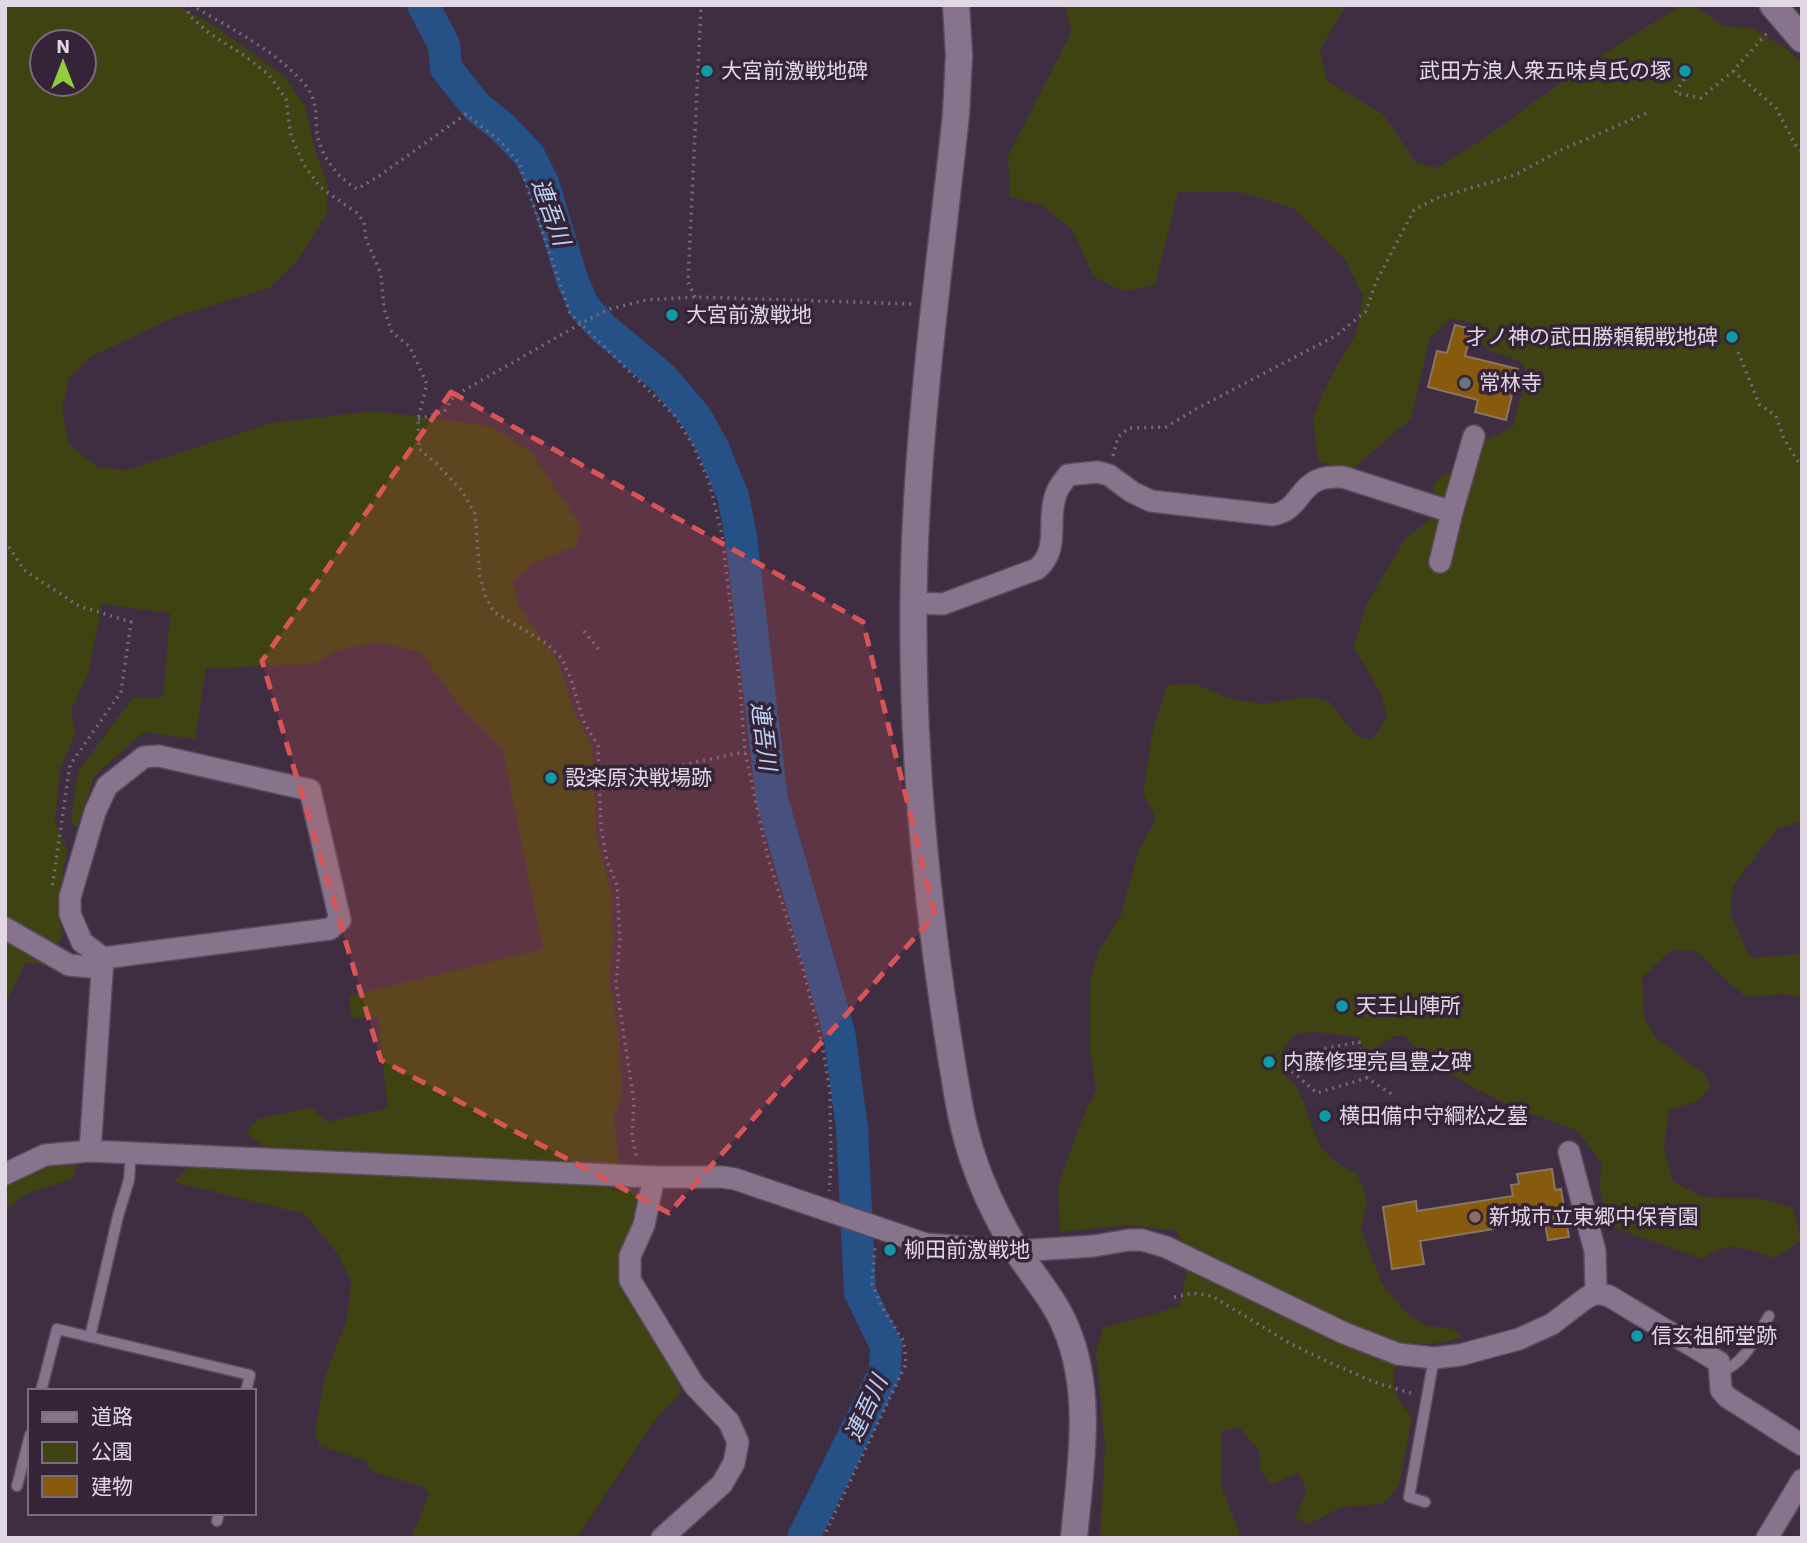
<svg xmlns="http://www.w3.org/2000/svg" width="1807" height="1543" font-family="'IBM Plex Sans','Noto Sans JP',sans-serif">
  <rect width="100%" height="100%" fill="#3f2e42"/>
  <path fill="#3f4312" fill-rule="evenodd" d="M 5,5 L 178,5 L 219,29 L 284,76 L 305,106 L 314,147 L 328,186 L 327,213 L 297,261 L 269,288 L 177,316 L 90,357 L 69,378 L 62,410 L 69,444 L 97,467 L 127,470 L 272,423 L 374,411 L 491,426 L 531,452 L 581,526 L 576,546 L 532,564 L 513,581 L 518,605 L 559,663 L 572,706 L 592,747 L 596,834 L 611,892 L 613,941 L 609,980 L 619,1038 L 622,1094 L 614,1119 L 618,1159 L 637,1199 L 625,1255 L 674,1362 L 681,1392 L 655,1420 L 577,1538 L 411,1538 L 429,1495 L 424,1487 L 370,1471 L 366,1461 L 320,1446 L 315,1432 L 324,1379 L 347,1319 L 351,1281 L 339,1256 L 305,1214 L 174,1182 L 189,1166 L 260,1167 L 265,1147 L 246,1133 L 258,1119 L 311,1107 L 327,1122 L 388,1108 L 378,1018 L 351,1018 L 349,996 L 543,949 L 503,750 L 463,710 L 420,652 L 380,643 L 341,649 L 314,664 L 206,668 L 195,739 L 144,732 L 94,776 L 77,828 L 71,822 L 78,771 L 133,698 L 163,697 L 170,613 L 102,604 L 88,673 L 71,711 L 75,734 L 60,769 L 55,823 L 67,849 L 57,907 L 63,936 L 46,966 L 26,962 L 5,1004 ZM 42,42 L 84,42 L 84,84 L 42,84 Z
    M 1064,5 L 1346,5 L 1320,50 L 1327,81 L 1383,114 L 1415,162 L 1436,168 L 1479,142 L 1580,69 L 1680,6 L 1695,7 L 1724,26 L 1753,28 L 1785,48 L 1802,63 L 1802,821 L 1777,829 L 1733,885 L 1730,913 L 1750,958 L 1802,954 L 1802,998 L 1784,994 L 1746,997 L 1729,983 L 1697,951 L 1671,950 L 1642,978 L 1644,1018 L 1655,1037 L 1704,1074 L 1711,1087 L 1697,1101 L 1669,1110 L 1664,1148 L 1673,1182 L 1704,1197 L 1764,1199 L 1793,1208 L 1801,1240 L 1775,1258 C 1746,1249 1729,1238 1703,1259 L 1612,1227 L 1600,1192 L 1601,1162 L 1576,1130 L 1516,1108 L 1470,1086 L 1435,1065 L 1404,1036 L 1394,1036 L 1367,1054 L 1358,1037 L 1316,1032 L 1295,1034 L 1283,1049 L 1281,1069 C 1287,1076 1294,1083 1298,1091 C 1318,1130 1310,1154 1357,1173 L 1367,1200 L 1361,1230 L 1382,1284 L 1409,1316 L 1428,1326 L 1455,1329 L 1461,1337 C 1441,1345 1423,1345 1402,1343 C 1391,1377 1387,1388 1412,1417 L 1399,1485 L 1383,1504 L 1341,1507 L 1309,1524 L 1295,1518 L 1307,1490 L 1298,1473 L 1270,1485 L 1260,1469 L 1259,1451 L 1239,1427 L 1222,1431 L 1222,1488 L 1241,1538 L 1100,1538 L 1105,1447 L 1096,1351 L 1103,1328 L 1180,1306 L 1187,1270 L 1178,1231 L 1127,1225 L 1060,1232 L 1058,1186 L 1083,1117 L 1096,1090 L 1090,1051 L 1090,981 L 1099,951 L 1121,915 L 1138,852 L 1156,818 L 1143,793 L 1153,729 L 1168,685 L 1196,684 L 1227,698 L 1262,704 L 1310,697 L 1330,702 L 1356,736 L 1372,740 L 1387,717 L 1381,694 L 1354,647 L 1366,605 L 1405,539 L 1435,515 L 1433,486 L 1443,474 L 1471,469 L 1485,441 L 1513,427 L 1527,374 L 1522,362 L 1486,349 L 1475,324 L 1452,318 L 1430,337 L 1411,419 L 1351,470 L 1318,461 L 1313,417 L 1330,378 L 1357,332 L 1363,295 L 1345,260 L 1293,208 L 1241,192 L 1178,192 L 1155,285 L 1123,291 L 1094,277 L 1073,231 L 1042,205 L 1010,197 L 1008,156 L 1072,31 Z
    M 76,1160 L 74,1178 L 26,1194 L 5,1211 L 5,1166 Z"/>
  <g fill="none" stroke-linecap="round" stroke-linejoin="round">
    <path stroke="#255187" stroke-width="32" d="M 423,5 L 444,45 L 446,68 L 477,107 L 502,127 L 529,155 L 543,183 L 572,279 L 584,307 L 603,328 L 663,378 L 696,417 L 714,450 L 733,496 L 741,537 L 772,800 L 839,1032 L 852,1128 L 860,1292 L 886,1346 L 885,1372 L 803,1538"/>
  </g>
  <path fill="#885a0e" stroke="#8a765e" stroke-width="2" d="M 1455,325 L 1472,329 L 1465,356 L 1518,369 L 1506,420 L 1475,412 L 1478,400 L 1428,387 L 1437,351 L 1447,353 Z
    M 1552,1169 L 1555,1190 L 1561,1189 L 1569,1237 L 1548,1240 L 1545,1223 L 1518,1228 L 1518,1225 L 1420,1241 L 1424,1264 L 1392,1269 L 1383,1207 L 1416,1201 L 1417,1211 L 1513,1196 L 1511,1185 L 1519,1184 L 1517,1174 Z"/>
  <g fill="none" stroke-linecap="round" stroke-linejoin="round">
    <defs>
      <path id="service" d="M 90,1337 L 118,1216 L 129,1180 L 131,1153
        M 1721,1372 C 1745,1363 1756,1337 1769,1316
        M 41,1391 L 57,1329 L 250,1375 L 246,1391
        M 17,1486 L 30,1435
        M 1425,1502 L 1409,1497 L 1434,1358
        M 217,1521 L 219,1513"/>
      <path id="minor" d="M 1440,562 L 1452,512 L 1474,436
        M 915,603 L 943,604 L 1037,569 C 1061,549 1046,520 1056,494 C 1058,487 1064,481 1068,475 L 1097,472 L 1109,475 L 1132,492 L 1151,501 L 1273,515 C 1297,511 1298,490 1316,481 C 1325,476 1334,477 1343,477 L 1452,512
        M 5,928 L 69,965 L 101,968
        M 90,1151 L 103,958 L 330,929 L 340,920 L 310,790 L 159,756 L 144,757 L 107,786 L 95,812 L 70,897 L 70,914 L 82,942 L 103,958
        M 1569,1152 L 1595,1251 L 1596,1293
        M 5,1174 L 45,1155 L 90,1151 L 654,1177 L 722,1177 L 735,1179 L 926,1244 L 1017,1251 L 1094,1246 L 1129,1240 L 1142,1240 L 1166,1247 L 1344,1333 L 1398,1354 L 1434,1358 L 1460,1355 L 1519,1339 L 1552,1324 L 1586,1298 L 1596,1293 L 1609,1296 L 1719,1362 L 1721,1390 L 1727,1397 L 1802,1445
        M 654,1177 L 644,1225 L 630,1256 L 630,1280 L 694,1385 L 729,1422 L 738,1442 L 734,1463 L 722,1484 L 662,1538
        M 1767,1538 L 1802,1480"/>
      <path id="tertiary" d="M 956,5 L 959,55 L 956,114 C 943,237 926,361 918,486 C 904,691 923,896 958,1098 C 967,1153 989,1207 1019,1254 C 1035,1278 1055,1301 1066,1328 C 1094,1394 1080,1469 1074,1538
        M 1773,5 L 1802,39"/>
    </defs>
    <use href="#service" stroke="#5a4b5d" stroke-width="13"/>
    <use href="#minor" stroke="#5a4b5d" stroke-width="24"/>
    <use href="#tertiary" stroke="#5a4b5d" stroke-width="29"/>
    <path stroke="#766779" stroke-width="3.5" stroke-dasharray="2 5" stroke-linecap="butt" d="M 185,5 L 190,16 L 209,33 L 245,56 L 269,75 L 286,99 L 291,136 L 304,165 L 320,187 L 357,213 L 364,222 L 366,239 L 381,274 L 384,309 L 392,332 L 410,347 L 427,384 L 418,419 L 419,449 L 438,465 L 462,491 L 475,514 L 480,576 L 485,595 L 494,612 L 546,643 L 562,659 L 571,679 L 583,720 L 598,746 L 601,828 L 607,861 L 617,885 L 620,939 L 616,983 L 634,1102 L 632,1136 L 637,1160
      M 191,5 C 231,29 276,50 306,86 C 318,101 315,116 317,133 C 320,154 338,179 357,189 L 379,176 L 466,114 L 501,142 L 519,163 L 570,313 L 674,415 L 693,445 L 709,482 L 722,535 L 740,685 L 745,752 L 768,858 L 803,969 L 822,1044 L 830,1092 L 831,1168 L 829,1191
      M 1733,71 L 1776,108 L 1797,148 L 1802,151
      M 1684,79 L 1675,93 L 1701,98 L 1733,71 L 1768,32
      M 695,297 L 688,282 L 701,5
      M 1738,352 L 1759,404 L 1776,416 L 1784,439 L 1802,468
      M 418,419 L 444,412 L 454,396 L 587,320 L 610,309 L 646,300 L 695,297 L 914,304
      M 1113,456 L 1118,437 L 1129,428 L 1166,427 L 1196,409 L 1337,335 L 1366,311 L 1376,282 L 1414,210 L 1437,198 L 1515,175 L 1561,150 L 1649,112
      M 5,541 L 24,570 L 79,606 L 131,622 L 121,692 L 70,765 L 52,888
      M 584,631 L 599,650
      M 662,769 L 745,752
      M 1367,1078 L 1359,1042 L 1317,1050 L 1288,1068 L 1317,1093 L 1367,1078 L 1393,1095
      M 1174,1297 L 1193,1293 L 1212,1296 L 1291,1344 L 1326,1361 L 1374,1382 L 1414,1394
      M 823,1538 L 906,1364 L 904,1342 L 882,1307 L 872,1284 L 875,1247"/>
    <use href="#service" stroke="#87738b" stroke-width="10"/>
    <use href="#minor" stroke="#87738b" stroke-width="21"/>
    <use href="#tertiary" stroke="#87738b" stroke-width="26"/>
  </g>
  <path fill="#d95457" fill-opacity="0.2" stroke="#d95457" stroke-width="5" stroke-dasharray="14 9" stroke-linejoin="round" d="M 451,392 L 863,622 L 935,915 L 669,1213 L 381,1060 L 262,661 Z"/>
  <g fill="#0f9aa8" stroke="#352438" stroke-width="2.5">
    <circle cx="707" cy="71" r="7"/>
    <circle cx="1685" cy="71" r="7"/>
    <circle cx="672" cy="315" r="7"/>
    <circle cx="1732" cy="337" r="7"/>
    <circle cx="551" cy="778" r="7"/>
    <circle cx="1342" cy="1006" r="7"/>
    <circle cx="1269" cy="1062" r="7"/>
    <circle cx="1325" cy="1116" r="7"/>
    <circle cx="890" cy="1250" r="7"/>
    <circle cx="1637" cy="1336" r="7"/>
  </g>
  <circle fill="#6b7280" stroke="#352438" stroke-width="2.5" cx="1465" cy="383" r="7"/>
  <circle fill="#8d6e63" stroke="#352438" stroke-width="2.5" cx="1475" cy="1217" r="7"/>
  <g text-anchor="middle" stroke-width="7" stroke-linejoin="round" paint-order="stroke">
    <g font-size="21" fill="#e2d7e4" stroke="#352438" text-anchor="start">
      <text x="721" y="78">大宮前激戦地碑</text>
      <text x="1671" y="78" text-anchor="end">武田方浪人衆五味貞氏の塚</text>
      <text x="686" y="322">大宮前激戦地</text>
      <text x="1718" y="344" text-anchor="end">才ノ神の武田勝頼観戦地碑</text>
      <text x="1479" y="390">常林寺</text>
      <text x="565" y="785">設楽原決戦場跡</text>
      <text x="1356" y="1013">天王山陣所</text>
      <text x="1283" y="1069">内藤修理亮昌豊之碑</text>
      <text x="1339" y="1123">横田備中守綱松之墓</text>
      <text x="1489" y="1224">新城市立東郷中保育園</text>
      <text x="904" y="1257">柳田前激戦地</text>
      <text x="1651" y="1343">信玄祖師堂跡</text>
    </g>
    <g font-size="23" font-style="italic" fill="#bad3f4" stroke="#352438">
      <text transform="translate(551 212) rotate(70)" y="8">連吾川</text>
      <text transform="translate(764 736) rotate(83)" y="8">連吾川</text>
      <text transform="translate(866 1408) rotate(-65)" y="8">連吾川</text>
    </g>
  </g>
  <rect width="1807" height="1543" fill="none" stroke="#e2d7e4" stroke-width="14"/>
  <rect x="28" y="1389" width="228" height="126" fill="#352438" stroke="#7a6c7d" stroke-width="2"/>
  <rect x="42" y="1412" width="35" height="10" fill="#87738b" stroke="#7a6c7d" stroke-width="2"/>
  <text x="91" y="1424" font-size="21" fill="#e2d7e4">道路</text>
  <rect x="42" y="1442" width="35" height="21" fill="#3f4312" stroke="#7a6c7d" stroke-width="2"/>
  <text x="91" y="1459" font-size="21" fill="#e2d7e4">公園</text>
  <rect x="42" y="1476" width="35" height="21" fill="#885a0e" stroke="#7a6c7d" stroke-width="2"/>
  <text x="91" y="1494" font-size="21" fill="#e2d7e4">建物</text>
  <g transform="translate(63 63)"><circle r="33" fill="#352438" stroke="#7a6c7d" stroke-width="2"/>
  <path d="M0-5L12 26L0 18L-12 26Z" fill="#92cd3e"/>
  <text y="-10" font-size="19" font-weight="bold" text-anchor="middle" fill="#e2d7e4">N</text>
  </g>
</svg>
